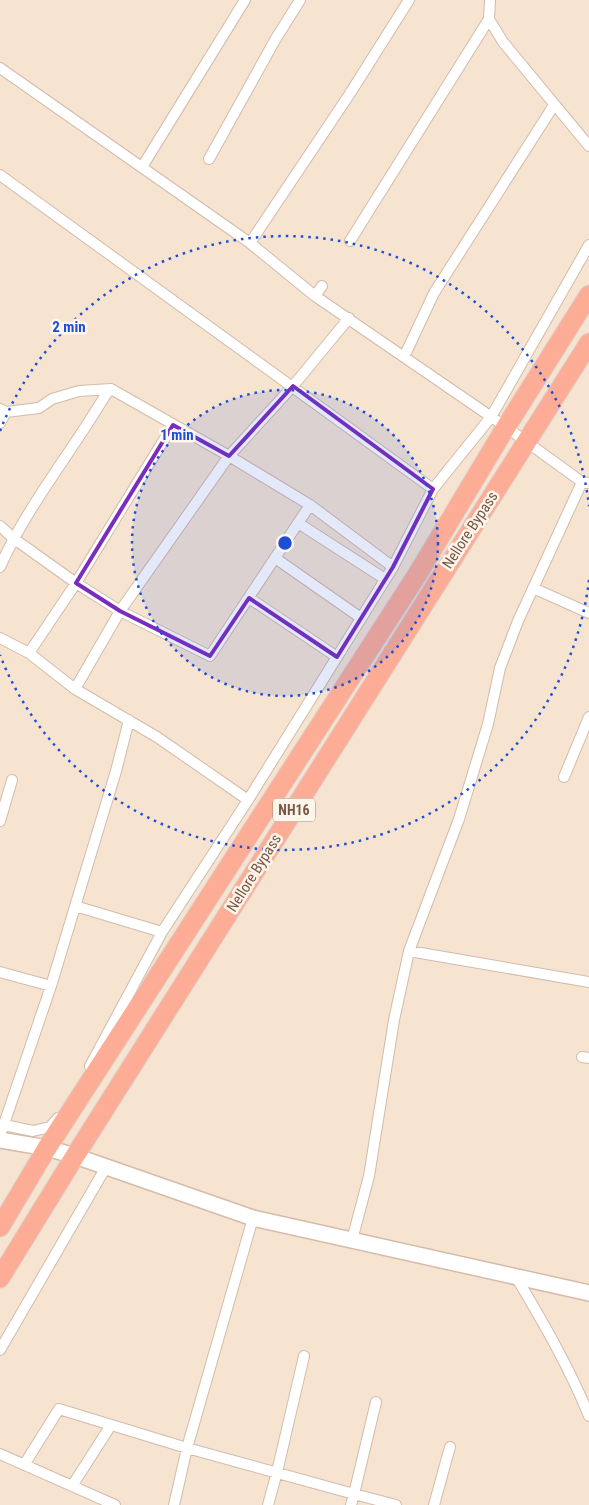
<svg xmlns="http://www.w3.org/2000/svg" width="589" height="1505" font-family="'Roboto Condensed',sans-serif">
  <rect width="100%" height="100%" fill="#fef3e3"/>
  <path fill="#f6e4d1" d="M 0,0 L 589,0 L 589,1505 L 0,1505 Z"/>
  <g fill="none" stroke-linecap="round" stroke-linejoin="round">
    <defs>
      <path id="street" d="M 490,0 L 489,19 L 503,42 L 589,146
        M 0,68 L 250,243 L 315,296 L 506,427 L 582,482 L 589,483
        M 209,159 L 275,40 L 300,0
        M 142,167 L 245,0
        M 0,175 L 433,489
        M 350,241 L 489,19
        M 250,243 L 349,95 L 409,0
        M 315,296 L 322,286
        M 404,357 L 434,293 L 554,105
        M 0,409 L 6,412 L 39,408 L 52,399 L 79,391 L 111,389 L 229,456 L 293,386 L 349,318
        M 0,423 L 6,412
        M 298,523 L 385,579
        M 0,526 L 13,538 L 76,583 L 120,611 L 210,656 L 310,505
        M 275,558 L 361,618
        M 0,567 C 27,506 72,452 106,394 L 111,389
        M 533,588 L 589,613
        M 249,598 L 337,657
        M 0,638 L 29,653 L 75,689 L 157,737 L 248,800
        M 29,653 L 76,583 L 173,425
        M 75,689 L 120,611 L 229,456 L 310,505 L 393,567
        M 564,777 L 589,717
        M 0,821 L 12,780
        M 75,906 L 162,932
        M 409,951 L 589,982
        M 0,972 L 51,986
        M 582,1057 L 589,1058
        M 90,1066 L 162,932 L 248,800 L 393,567 L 433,489 L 491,417 L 589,245
        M 4,1125 L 33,1131 L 50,1127 L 58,1118
        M 2,1130 L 51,986 L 116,771 L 129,720
        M 352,1240 L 369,1176 L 394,1020 L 409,951 L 459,819 L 488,724 L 500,668 L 518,621 L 582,482
        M 516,1277 C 543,1322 569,1367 589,1416
        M 0,1350 L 106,1167
        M 376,1402 L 354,1494 L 396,1505
        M 0,1454 L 115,1505
        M 24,1465 L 59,1409 L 187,1448 L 354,1494 L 351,1505
        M 72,1486 L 111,1425
        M 174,1505 L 187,1448 L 253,1218
        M 268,1505 L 277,1472 L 304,1356
        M 434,1505 L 450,1447"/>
      <path id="secondary" d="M 0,1140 L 47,1148 L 75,1156 L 253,1218 L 589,1293"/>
      <path id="highway" d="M 0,1227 L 47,1148 L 417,575 L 506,427 L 589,295
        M 0,1278 L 75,1156 L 589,343"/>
    </defs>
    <use href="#street" stroke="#d2bbab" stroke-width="12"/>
    <use href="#secondary" stroke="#d5bba8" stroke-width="18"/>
    <use href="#highway" stroke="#dcd3cf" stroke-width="21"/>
    <use href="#street" stroke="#fff" stroke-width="10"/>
    <use href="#secondary" stroke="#fff" stroke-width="15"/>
    <use href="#highway" stroke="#fdad95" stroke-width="19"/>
  </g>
  <path fill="none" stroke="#7b2cbf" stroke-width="4" stroke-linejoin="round" d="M 293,386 L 433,489 L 393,567 L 337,657 L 249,598 L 210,656 L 120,611 L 76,583 L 173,425 L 229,456 Z"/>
  <circle cx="285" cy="543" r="153" fill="#1d4ed8" fill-opacity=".12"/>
  <g fill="none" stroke="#1d4ed8" stroke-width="2.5" stroke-dasharray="2.5 5">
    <circle cx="285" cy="543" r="153"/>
    <path d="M589 580A306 306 0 0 1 0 655M0 431A306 306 0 0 1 589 506"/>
  </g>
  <g text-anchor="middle" stroke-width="5" stroke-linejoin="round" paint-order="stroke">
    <rect fill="#fff6eb" stroke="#a08778" stroke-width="1" x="273" y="798.5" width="42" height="23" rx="4"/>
    <g font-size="14" font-weight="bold" fill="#785747">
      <text x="294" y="815">NH16</text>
    </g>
    <g font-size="15" fill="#785747" stroke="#fff6eb">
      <text transform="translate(470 530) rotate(-57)" y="5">Nellore Bypass</text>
      <text transform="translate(254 873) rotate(-58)" y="5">Nellore Bypass</text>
    </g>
  </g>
  <circle cx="285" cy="543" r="8" fill="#1d4ed8" stroke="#fff6eb" stroke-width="2.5"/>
  <g font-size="15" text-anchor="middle" font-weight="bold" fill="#1d4ed8" stroke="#fff6eb" stroke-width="5" stroke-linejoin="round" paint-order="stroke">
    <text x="69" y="332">2 min</text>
    <text x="177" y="440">1 min</text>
  </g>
</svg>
